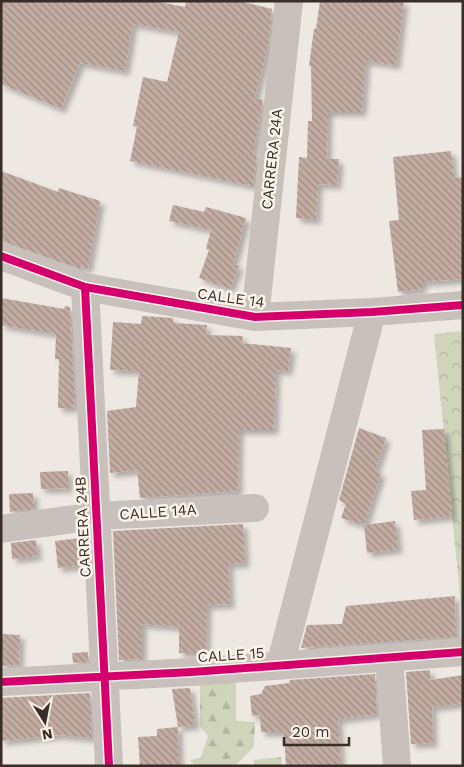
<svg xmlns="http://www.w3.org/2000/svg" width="464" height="767" font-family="'Work Sans',sans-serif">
  <defs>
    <pattern id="forest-firs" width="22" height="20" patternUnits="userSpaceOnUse" patternTransform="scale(1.25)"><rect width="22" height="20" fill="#cfd4bb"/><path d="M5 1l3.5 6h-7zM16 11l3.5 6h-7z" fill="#b2b6a1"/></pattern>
    <pattern id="park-crowns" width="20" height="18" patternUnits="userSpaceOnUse" patternTransform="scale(1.25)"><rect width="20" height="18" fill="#cfd4bb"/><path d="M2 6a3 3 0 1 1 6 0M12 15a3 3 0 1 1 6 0" fill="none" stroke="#b2b6a1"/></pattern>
    <pattern id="building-back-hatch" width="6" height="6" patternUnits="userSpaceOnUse" patternTransform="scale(1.25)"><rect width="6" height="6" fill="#c3aca2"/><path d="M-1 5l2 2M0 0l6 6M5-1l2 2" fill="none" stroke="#9f8c84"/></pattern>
    <filter id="shadow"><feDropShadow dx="4.5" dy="4.5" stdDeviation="2.5" flood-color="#0004"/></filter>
  </defs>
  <rect width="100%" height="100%" fill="#eee8e2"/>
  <path fill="url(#forest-firs)" d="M 200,683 L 236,683 L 236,721 L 255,722 L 254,747 L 235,766 L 195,766 L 190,760 L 201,758 L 208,736 L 200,726 Z
    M 281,757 L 282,766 L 254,766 L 254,760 Z"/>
  <path fill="url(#park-crowns)" d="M 463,331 L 463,625 L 434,334 Z"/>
  <path fill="url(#building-back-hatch)" filter="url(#shadow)" d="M 1,1 L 154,1 L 185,7 L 186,1 L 239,1 L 272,9 L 269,42 L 255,98 L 263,100 L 253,155 L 257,156 L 253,186 L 130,161 L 137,127 L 133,126 L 143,77 L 167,82 L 179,32 L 133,24 L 125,71 L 80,63 L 61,109 L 1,84 Z
    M 320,1 L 404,1 L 396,65 L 366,61 L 362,112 L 328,112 L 327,159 L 339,159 L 337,185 L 318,184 L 316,220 L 296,218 L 299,157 L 307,158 L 308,121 L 312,121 L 311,66 L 309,66 L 314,29 L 316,29 Z
    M 451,151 L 454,178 L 463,177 L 463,279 L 422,282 L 422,289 L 398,292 L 389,221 L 399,220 L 393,157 Z
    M 1,171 L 58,192 L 59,188 L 100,201 L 88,269 L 81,266 L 80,269 L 1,241 Z
    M 173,205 L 204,212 L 206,207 L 246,218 L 233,264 L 239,266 L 230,289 L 199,278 L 209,250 L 206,249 L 211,230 L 169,221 Z
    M 1,298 L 64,309 L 65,306 L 70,307 L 75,397 L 73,408 L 58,408 L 59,359 L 55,359 L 56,334 L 1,325 Z
    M 142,316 L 173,318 L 173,323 L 207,325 L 206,335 L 243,336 L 242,343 L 291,348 L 288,371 L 276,370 L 274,430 L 239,430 L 238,491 L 140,498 L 137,470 L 110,473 L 107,411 L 136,407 L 139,371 L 110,370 L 113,322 L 141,324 Z
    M 359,428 L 386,438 L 375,471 L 381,473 L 364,525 L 341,518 L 346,504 L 339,500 Z
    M 444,429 L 452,516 L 414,520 L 411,491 L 426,490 L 422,430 Z
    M 68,471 L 68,488 L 41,489 L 40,472 Z
    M 33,493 L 34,509 L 10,512 L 9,494 Z
    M 395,521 L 398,549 L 367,553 L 364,525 Z
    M 243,524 L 245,563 L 229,564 L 230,604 L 207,605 L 206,653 L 179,653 L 179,627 L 142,624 L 142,659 L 119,660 L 113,531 Z
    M 82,538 L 83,565 L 58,568 L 55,541 Z
    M 36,540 L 37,556 L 12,559 L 11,543 Z
    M 455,596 L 456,637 L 301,648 L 307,625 L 342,624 L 346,606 Z
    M 1,634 L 20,635 L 19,665 L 1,666 Z
    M 88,652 L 88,662 L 73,663 L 72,653 Z
    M 430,670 L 430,680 L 463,675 L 463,703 L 432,707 L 433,743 L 411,744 L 406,672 Z
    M 375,674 L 377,714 L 338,719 L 341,766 L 286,766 L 284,732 L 261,732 L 260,715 L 252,716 L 250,696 L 261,694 L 265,686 L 289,683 L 290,680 Z
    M 190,688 L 195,725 L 178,727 L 172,689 Z
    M 90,693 L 92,738 L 59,735 L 1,741 L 1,698 Z
    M 178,727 L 179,766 L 140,766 L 138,737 L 157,736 L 157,729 Z"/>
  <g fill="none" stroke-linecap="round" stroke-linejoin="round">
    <path stroke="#c8c0ba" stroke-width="28" d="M 1,256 L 85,287 L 255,317 L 372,312 L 463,305
      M 85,287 L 109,766
      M 255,317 L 289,1
      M 1,529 L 96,516 L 255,508
      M 389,658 L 397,766
      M 280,666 L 372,312
      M 1,682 L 192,672 L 463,652"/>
    <defs>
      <path id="cycleway" d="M 1,256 L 85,287 L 255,317 L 372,312 L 463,305
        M 85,287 L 109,766
        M 1,682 L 192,672 L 463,652"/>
    </defs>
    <use href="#cycleway" stroke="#fbf3e9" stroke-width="11"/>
    <use href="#cycleway" stroke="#d6006c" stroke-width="8"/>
  </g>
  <g text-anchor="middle" stroke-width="5" stroke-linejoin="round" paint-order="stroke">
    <g font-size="15" fill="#392d28" stroke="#fbf3e9">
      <text transform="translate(272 159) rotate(-84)" y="5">CARRERA 24A</text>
      <text transform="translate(231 298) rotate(8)" y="5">CALLE 14</text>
      <text transform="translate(158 512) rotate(-4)" y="5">CALLE 14A</text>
      <text transform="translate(83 527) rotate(-93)" y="5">CARRERA 24B</text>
      <text transform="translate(231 655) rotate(-4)" y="5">CALLE 15</text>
    </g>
  </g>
  <rect width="464" height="767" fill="none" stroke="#392d28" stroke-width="5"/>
  <g transform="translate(45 722) rotate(169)" stroke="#fbf3e9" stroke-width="4" paint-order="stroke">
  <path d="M0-4L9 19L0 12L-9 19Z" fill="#392d28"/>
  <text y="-8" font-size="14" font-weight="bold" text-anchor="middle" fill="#392d28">N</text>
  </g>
  <path d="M284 737v8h65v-8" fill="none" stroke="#392d28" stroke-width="2.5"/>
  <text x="292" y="737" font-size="15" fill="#392d28" stroke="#fbf3e9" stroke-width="4" paint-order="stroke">20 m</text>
</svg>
